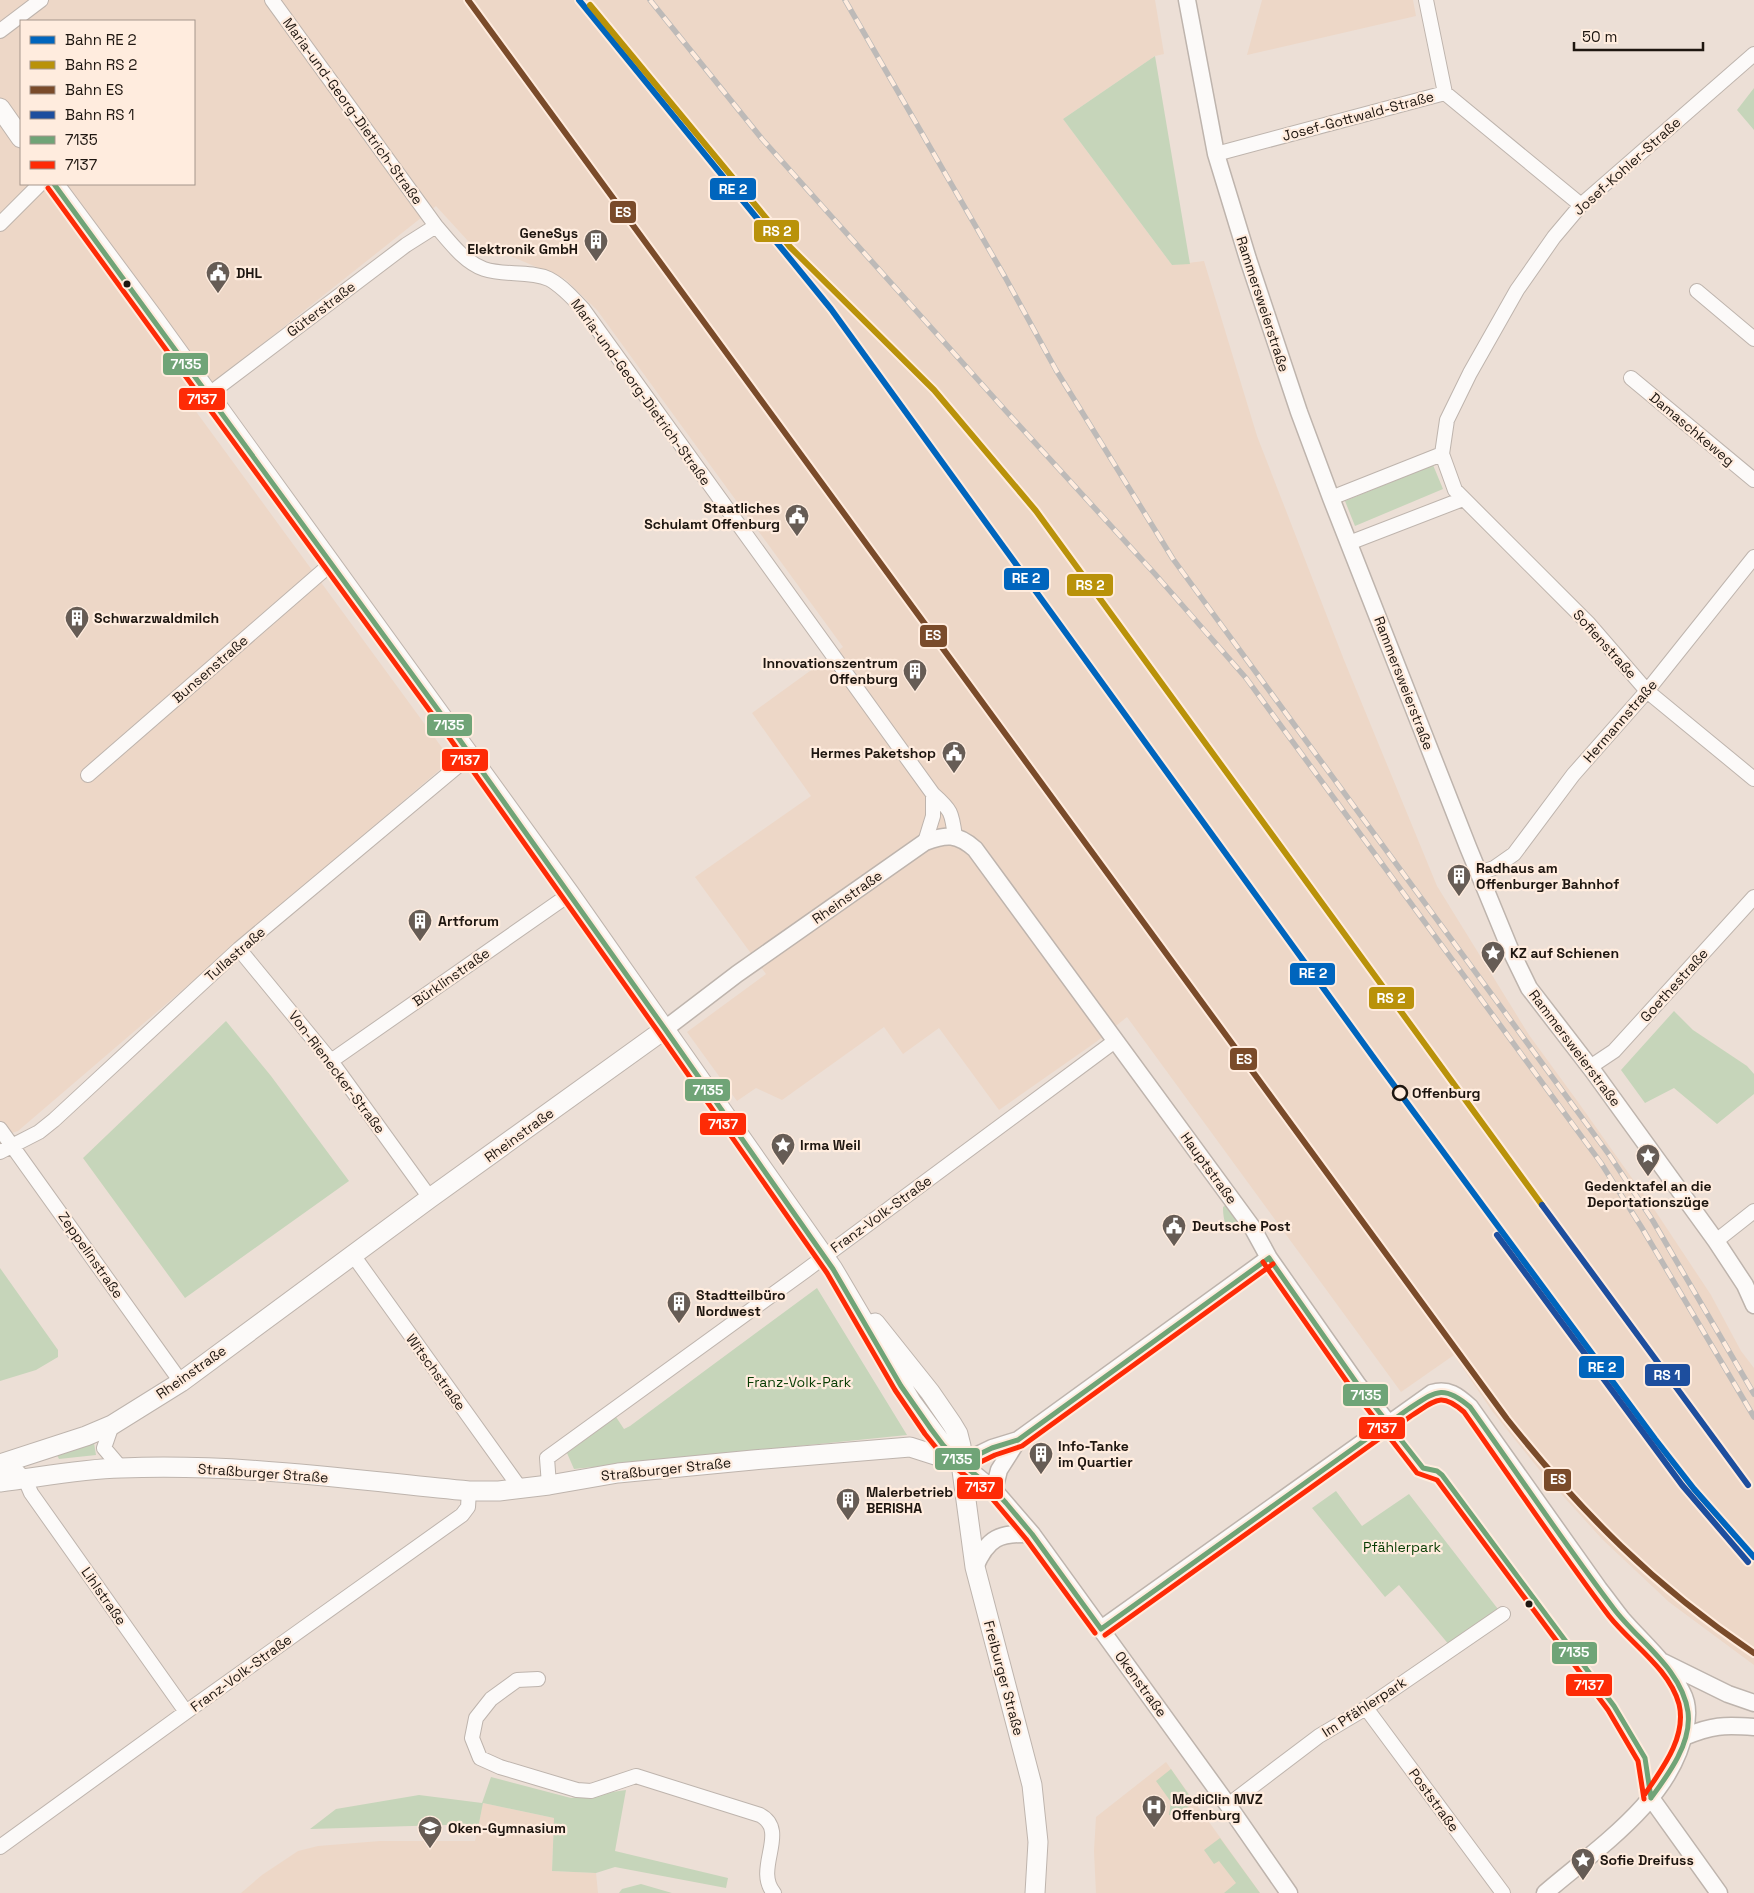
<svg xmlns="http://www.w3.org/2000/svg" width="1754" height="1893" font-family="'Space Grotesk',sans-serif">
  <rect width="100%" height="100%" fill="#ecdfd6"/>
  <path fill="#edd7c7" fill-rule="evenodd" d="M 0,0 L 1155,0 L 1164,54 L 1155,56 L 1063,119 L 1172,265 L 1204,261 L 1257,436 L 1344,660 L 1437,886 L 1529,1035 L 1578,1102 L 1656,1212 L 1711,1295 L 1741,1351 L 1754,1368 L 1754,1665 L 1669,1602 L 1603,1540 L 1542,1473 L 1492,1411 L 1454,1355 L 1401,1392 L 1127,1017 L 1096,1042 L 999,1110 L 939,1028 L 903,1054 L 884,1027 L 782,1100 L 756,1088 L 737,1101 L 687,1032 L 766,974 L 695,877 L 811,796 L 752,713 L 843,647 L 597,310 L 565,279 L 515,258 L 469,242 L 436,206 L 189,402 L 451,760 L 18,1131 L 0,1137 ZM 21,21 L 194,21 L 194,184 L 21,184 Z
    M 1262,0 L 1413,0 L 1416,16 L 1247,55 Z
    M 1166,1762 L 1171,1769 L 1260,1893 L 1096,1893 L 1094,1851 L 1096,1817 Z
    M 483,1803 L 554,1818 L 552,1871 L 596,1873 L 598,1893 L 241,1893 L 262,1875 L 298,1851 L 318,1846 L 380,1841 L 475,1841 Z"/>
  <path fill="#c6d5ba" d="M 1155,56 L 1190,264 L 1172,265 L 1063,119 Z
    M 1754,88 L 1754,130 L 1737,110 Z
    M 1433,465 L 1443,489 L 1355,526 L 1345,501 Z
    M 1674,1011 L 1693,1030 L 1747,1066 L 1754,1074 L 1754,1094 L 1717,1124 L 1674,1088 L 1645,1103 L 1621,1070 Z
    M 226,1021 L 271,1076 L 349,1181 L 185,1298 L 83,1158 Z
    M 1226,1205 L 1240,1222 L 1229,1230 C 1224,1223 1223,1215 1223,1207 Z
    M 0,1268 L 58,1350 L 58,1357 L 36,1370 L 0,1381 Z
    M 817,1288 L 907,1435 L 574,1469 L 567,1453 L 616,1417 L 624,1429 L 630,1426 Z
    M 91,1442 L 94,1443 L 96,1455 L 59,1459 L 57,1455 Z
    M 1336,1491 L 1362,1526 L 1409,1494 L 1501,1613 L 1450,1646 L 1399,1585 L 1385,1597 L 1312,1508 Z
    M 1171,1769 L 1194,1802 L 1178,1815 L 1169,1815 L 1171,1802 L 1156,1781 Z
    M 491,1777 L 571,1798 L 626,1790 L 615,1851 L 728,1878 L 726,1888 L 615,1867 L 596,1873 L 552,1871 L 554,1818 L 483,1803 L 478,1828 L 446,1825 L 310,1829 L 336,1809 L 419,1795 L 482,1803 Z
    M 1220,1838 L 1260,1893 L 1224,1893 L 1236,1883 L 1219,1861 L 1214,1864 L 1204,1850 Z
    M 641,1884 L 672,1893 L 619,1893 L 622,1889 Z"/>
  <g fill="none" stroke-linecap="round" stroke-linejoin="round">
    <defs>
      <path id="minor" d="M 272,0 L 436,226 C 449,241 464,262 484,269 C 505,276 529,270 549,279 C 562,286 573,298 583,309 L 933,794 C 951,810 952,812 955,837
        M 1426,0 L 1445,93
        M 0,31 L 41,0
        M 1754,54 L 1581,205 L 1554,237 L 1517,290 L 1470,373 L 1447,420 L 1442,454 L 1455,490 L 1589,624 L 1647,691 L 1754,779
        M 1216,154 L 1445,93 L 1581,205
        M 0,224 L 40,184
        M 1697,291 L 1754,339
        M 1631,378 L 1754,480
        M 208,395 L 406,245 L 436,226
        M 1331,498 L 1442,454
        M 1349,543 L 1463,499
        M 88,775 L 332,563
        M 925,842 L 933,816 L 933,794
        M 1479,873 L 1494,868 L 1514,854 L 1573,775 L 1647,691 L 1754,557
        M 239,949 L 331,1061 L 430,1198
        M 331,1061 L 570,894
        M 1590,1067 L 1614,1051 L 1754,897
        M 0,1129 L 181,1382
        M 0,1152 L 39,1132 L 54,1120 L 239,949 L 471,755
        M 1716,1241 L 1754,1211
        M 353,1255 L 520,1488
        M 112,1425 L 104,1448 L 121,1468
        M 4,1470 L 8,1462 L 25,1479 L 31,1493 L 186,1712
        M 549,1485 L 547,1458 L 805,1271 L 1115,1041
        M 538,1679 L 517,1680 L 491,1699 L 476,1718 L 472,1738 L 480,1758 L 500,1767 L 577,1790 L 591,1791 L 636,1776 L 760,1815 C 790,1831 753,1869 774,1893
        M 1366,1708 L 1503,1893
        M 1228,1805 L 1319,1736 L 1366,1708 L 1503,1614
        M 0,1847 L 186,1712 L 462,1515 L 468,1507 L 469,1491"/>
      <path id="tertiary" d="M 1187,0 L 1216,154 L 1248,259 L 1299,412 L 1331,498 L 1468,847 L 1510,949 L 1529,988 L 1593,1071 L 1716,1241 L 1745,1285 L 1754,1305
        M 665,1029 L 737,974 L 925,842 C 946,834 957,833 975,849 L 1252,1227 L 1269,1258 L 1358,1385 L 1389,1424
        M 1269,1258 L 1018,1440 L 992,1448 L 961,1463 L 994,1490 L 1032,1534 L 1228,1805 L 1289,1893
        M 994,1490 L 999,1470 L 1018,1440
        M 975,1567 C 988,1537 999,1533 1032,1534
        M 1101,1629 L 1432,1393 C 1448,1388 1458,1396 1470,1407 L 1599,1589 C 1607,1599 1614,1609 1622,1619 C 1642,1642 1668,1664 1682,1692 C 1688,1703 1688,1717 1685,1729 C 1673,1799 1596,1849 1545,1893
        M 1663,1662 L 1728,1694 L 1754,1703
        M 1684,1737 C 1712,1725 1724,1725 1754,1727
        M 1651,1798 L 1719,1893"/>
      <path id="secondary" d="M 0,108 L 21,138
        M 54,184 L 152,316 L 570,894 L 833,1269 L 912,1403 L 943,1445 L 961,1463
        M 875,1323 L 930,1392 L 952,1424 L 958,1434 L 961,1446 L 961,1463 L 975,1567 L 1032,1785 L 1038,1842 L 1035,1893
        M 0,1464 L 86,1436 L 112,1425 L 181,1382 L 430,1198 L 665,1029
        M 0,1482 C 40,1477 80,1469 121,1468 C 238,1463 354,1480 469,1491 L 499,1491 L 549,1485 L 618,1473 L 753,1460 L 910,1447 L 957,1462"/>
    </defs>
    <use href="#minor" stroke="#beb4ad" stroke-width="16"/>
    <use href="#tertiary" stroke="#beb4ad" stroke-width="19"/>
    <use href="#secondary" stroke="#beb4ad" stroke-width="21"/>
    <use href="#minor" stroke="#fcfaf9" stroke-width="14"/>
    <use href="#tertiary" stroke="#fcfaf9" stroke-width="16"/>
    <use href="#secondary" stroke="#fcfaf9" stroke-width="19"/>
    <defs>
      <path id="rail" d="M 650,0 L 762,139 L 1005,410 L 1155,574 L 1246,678 L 1601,1163 L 1642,1228 L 1754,1417
        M 845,0 L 1005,277 L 1056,370 L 1173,559 L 1610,1156 L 1653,1221 L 1754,1394"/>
    </defs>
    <use href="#rail" stroke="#bdbab8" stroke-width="5.5"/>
    <use href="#rail" stroke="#ffecde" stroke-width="4" stroke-dasharray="11" stroke-linecap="butt"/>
    <defs>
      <path id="bus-1" d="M 54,184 L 452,729 L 665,1029 L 833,1269 L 901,1386 L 931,1429 L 943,1445 L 961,1463 L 994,1490 L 1006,1503 L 1032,1534 L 1101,1629
        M 1269,1258 L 1358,1385 L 1423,1468 L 1437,1471 L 1442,1475 L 1614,1706 L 1645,1758 L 1651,1798
        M 961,1463 L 992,1448 L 1018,1440 L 1269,1258
        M 1101,1629 L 1407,1410 C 1435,1392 1442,1383 1470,1407 C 1518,1474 1564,1543 1614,1609 C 1638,1641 1682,1669 1688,1712 C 1692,1743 1668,1775 1651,1798"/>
      <path id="bus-2" d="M 48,188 L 446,733 L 659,1033 L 827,1273 L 895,1390 L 925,1434 L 938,1450 L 956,1468 L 989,1495 L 1000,1508 L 1026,1539 L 1095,1633
        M 1263,1262 L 1352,1389 L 1417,1473 L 1437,1480 L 1608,1710 L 1638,1761 L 1644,1799
        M 964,1470 L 995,1455 L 1022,1446 L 1273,1264
        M 1105,1635 L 1411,1416 C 1435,1401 1440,1391 1464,1412 C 1512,1480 1559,1550 1609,1616 C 1631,1644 1669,1668 1679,1704 C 1687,1737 1662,1769 1645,1794"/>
    </defs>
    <use href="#bus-1" stroke="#ffecde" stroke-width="9"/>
    <use href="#bus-2" stroke="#ffecde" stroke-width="9"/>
    <use href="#bus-1" stroke="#70a477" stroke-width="5"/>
    <use href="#bus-2" stroke="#fe2b06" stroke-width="5"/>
    <defs>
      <path id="rail-1" d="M 579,0 L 831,309 L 1379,1065 L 1655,1439 L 1694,1489 L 1754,1557"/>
      <path id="rail-2" d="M 590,5 L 790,247 L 934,390 L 1036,511 L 1542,1205"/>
      <path id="rail-3" d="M 468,0 L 1507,1419 C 1582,1513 1654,1586 1754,1653"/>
      <path id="rail-4" d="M 1542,1205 L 1748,1485
        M 1497,1235 L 1682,1485 L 1748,1562"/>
    </defs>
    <use href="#rail-1" stroke="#ffecde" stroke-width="10"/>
    <use href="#rail-2" stroke="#ffecde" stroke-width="10"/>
    <use href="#rail-3" stroke="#ffecde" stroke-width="10"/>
    <use href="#rail-4" stroke="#ffecde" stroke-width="10"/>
    <use href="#rail-1" stroke="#0065bd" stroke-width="6"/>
    <use href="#rail-2" stroke="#b9920a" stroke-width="6"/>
    <use href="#rail-3" stroke="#7a4b2a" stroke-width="6"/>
    <use href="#rail-4" stroke="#1d4e9e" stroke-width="6"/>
  </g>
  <defs>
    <symbol id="building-pin" viewBox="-11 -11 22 30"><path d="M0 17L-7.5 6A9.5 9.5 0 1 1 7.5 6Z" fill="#665c55" stroke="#ffecde"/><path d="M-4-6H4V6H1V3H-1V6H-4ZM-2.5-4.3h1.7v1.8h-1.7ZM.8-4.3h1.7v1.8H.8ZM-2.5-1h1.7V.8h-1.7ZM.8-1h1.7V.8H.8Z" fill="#fff"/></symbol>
    <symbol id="civic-pin" viewBox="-11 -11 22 30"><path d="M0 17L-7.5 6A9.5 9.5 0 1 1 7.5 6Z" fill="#665c55" stroke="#ffecde"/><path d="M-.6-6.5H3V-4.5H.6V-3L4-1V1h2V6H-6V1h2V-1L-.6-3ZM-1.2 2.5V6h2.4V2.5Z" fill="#fff"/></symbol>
    <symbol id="sight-pin" viewBox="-11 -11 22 30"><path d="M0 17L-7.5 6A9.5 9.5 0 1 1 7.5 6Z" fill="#665c55" stroke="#ffecde"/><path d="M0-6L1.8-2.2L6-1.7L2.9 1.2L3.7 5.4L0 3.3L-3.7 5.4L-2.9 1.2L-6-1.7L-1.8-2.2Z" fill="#fff"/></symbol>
    <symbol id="hospital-pin" viewBox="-11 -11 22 30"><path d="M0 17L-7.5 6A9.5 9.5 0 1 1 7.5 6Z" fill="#665c55" stroke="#ffecde"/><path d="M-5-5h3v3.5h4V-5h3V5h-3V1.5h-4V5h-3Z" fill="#fff"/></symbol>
    <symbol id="school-pin" viewBox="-11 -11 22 30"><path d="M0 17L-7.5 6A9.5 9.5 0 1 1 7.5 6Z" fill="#665c55" stroke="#ffecde"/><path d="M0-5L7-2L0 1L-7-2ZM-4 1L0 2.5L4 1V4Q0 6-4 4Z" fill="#fff"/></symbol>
  </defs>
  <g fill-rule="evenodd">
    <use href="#building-pin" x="582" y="227" width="28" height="38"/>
    <use href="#civic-pin" x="204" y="259" width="28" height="38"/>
    <use href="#civic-pin" x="783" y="502" width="28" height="38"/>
    <use href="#building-pin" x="63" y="604" width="28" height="38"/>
    <use href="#building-pin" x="901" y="657" width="28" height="38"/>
    <use href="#civic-pin" x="940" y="739" width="28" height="38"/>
    <use href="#building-pin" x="1445" y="862" width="28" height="38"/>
    <use href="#building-pin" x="406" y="907" width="28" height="38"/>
    <use href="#sight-pin" x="1479" y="939" width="28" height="38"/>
    <use href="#sight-pin" x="769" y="1131" width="28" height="38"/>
    <use href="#sight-pin" x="1634" y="1142" width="28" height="38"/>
    <use href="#civic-pin" x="1160" y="1212" width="28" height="38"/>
    <use href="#building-pin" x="665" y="1289" width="28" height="38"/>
    <use href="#building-pin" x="1027" y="1440" width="28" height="38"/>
    <use href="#building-pin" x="834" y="1486" width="28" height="38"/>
    <use href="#hospital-pin" x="1140" y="1793" width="28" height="38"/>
    <use href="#school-pin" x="416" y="1814" width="28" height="38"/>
    <use href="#sight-pin" x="1569" y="1846" width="28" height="38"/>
  </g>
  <g fill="#1e1610" stroke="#ffecde" stroke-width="2">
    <circle cx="127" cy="284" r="4.5"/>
    <circle cx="1529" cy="1604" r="4.5"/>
  </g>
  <circle fill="#ffecde" stroke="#1e1610" stroke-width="2.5" cx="1400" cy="1093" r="7"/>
  <g text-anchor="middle" stroke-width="4.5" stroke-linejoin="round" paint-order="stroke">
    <g font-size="14" fill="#1e1610" stroke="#ffecde">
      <text transform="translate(353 111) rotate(54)" y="5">Maria-und-Georg-Dietrich-Straße</text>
      <text transform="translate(1358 116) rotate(-15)" y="5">Josef-Gottwald-Straße</text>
      <text transform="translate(1627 166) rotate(-42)" y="5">Josef-Kohler-Straße</text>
      <text transform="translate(1263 304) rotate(72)" y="5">Rammersweierstraße</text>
      <text transform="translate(321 309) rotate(-37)" y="5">Güterstraße</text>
      <text transform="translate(641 392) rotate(54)" y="5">Maria-und-Georg-Dietrich-Straße</text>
      <text transform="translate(1692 429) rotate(40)" y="5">Damaschkeweg</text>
      <text transform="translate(1605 644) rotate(48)" y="5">Sofienstraße</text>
      <text transform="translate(210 669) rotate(-41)" y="5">Bunsenstraße</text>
      <text transform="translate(1404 683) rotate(69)" y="5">Rammersweierstraße</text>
      <text transform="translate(1620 721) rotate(-49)" y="5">Hermannstraße</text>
      <text transform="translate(847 897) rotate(-35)" y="5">Rheinstraße</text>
      <text transform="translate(235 954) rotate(-41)" y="5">Tullastraße</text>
      <text transform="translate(451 977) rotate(-35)" y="5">Bürklinstraße</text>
      <text transform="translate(1674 985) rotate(-48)" y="5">Goethestraße</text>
      <text transform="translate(1575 1048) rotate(53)" y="5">Rammersweierstraße</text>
      <text transform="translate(337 1072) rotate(53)" y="5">Von-Rienecker-Straße</text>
      <text transform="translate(519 1135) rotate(-36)" y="5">Rheinstraße</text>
      <text transform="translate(1209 1168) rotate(54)" y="5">Hauptstraße</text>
      <text transform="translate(881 1214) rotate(-36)" y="5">Franz-Volk-Straße</text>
      <text transform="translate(91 1255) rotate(55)" y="5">Zeppelinstraße</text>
      <text transform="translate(191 1372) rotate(-35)" y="5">Rheinstraße</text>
      <text transform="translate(436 1372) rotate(54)" y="5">Witschstraße</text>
      <text transform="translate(666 1469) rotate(-6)" y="5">Straßburger Straße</text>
      <text transform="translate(263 1473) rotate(4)" y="5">Straßburger Straße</text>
      <text transform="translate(104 1596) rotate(55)" y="5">Lihlstraße</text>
      <text transform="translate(241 1673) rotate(-36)" y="5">Franz-Volk-Straße</text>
      <text transform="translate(1004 1678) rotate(75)" y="5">Freiburger Straße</text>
      <text transform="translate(1141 1684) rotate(54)" y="5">Okenstraße</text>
      <text transform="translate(1364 1707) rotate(-33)" y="5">Im Pfählerpark</text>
      <text transform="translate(1434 1800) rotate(54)" y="5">Poststraße</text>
    </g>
    <g font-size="14" font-weight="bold" fill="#1e1610" stroke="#ffecde" text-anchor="start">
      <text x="578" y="238" text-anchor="end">GeneSys<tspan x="578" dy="16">Elektronik GmbH</tspan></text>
      <text x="236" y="278">DHL</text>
      <text x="780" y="513" text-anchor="end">Staatliches<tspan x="780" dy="16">Schulamt Offenburg</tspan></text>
      <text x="94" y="623">Schwarzwaldmilch</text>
      <text x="898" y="668" text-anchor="end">Innovationszentrum<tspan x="898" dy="16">Offenburg</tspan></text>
      <text x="936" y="758" text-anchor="end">Hermes Paketshop</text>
      <text x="1476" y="873">Radhaus am<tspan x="1476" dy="16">Offenburger Bahnhof</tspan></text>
      <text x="438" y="926">Artforum</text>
      <text x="1510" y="958">KZ auf Schienen</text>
      <text x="800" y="1150">Irma Weil</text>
      <text x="1648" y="1191" text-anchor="middle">Gedenktafel an die<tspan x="1648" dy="16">Deportationszüge</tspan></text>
      <text x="1192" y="1231">Deutsche Post</text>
      <text x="696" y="1300">Stadtteilbüro<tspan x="696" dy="16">Nordwest</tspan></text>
      <text x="1058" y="1451">Info-Tanke<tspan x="1058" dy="16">im Quartier</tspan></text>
      <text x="866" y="1497">Malerbetrieb<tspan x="866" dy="16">BERISHA</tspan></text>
      <text x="1172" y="1804">MediClin MVZ<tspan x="1172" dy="16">Offenburg</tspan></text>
      <text x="448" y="1833">Oken-Gymnasium</text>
      <text x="1600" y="1865">Sofie Dreifuss</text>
    </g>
    <g font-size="14" font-weight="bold" fill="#1e1610" stroke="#ffecde" text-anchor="start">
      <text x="1412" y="1098">Offenburg</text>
    </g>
    <g font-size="14" fill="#073c03" stroke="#ffecde">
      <text x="799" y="1387">Franz-Volk-Park</text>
      <text x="1402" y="1552">Pfählerpark</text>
    </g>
  </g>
  <g stroke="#ffecde" stroke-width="2">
    <rect x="709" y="177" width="48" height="24" rx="5" fill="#0065bd"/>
    <rect x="609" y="200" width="28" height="24" rx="5" fill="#7a4b2a"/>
    <rect x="753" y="219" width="47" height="24" rx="5" fill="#b9920a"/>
    <rect x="162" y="352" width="47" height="24" rx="5" fill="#70a477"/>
    <rect x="178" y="387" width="48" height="24" rx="5" fill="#fe2b06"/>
    <rect x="1003" y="567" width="47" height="24" rx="5" fill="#0065bd"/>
    <rect x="1066" y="573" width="48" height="24" rx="5" fill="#b9920a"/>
    <rect x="919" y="624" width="29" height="24" rx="5" fill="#7a4b2a"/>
    <rect x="426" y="713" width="47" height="24" rx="5" fill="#70a477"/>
    <rect x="441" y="748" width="48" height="24" rx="5" fill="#fe2b06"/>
    <rect x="1289" y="962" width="47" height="24" rx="5" fill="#0065bd"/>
    <rect x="1368" y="986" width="47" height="24" rx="5" fill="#b9920a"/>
    <rect x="1229" y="1047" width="29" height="24" rx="5" fill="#7a4b2a"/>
    <rect x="684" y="1078" width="47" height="24" rx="5" fill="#70a477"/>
    <rect x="699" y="1112" width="48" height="24" rx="5" fill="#fe2b06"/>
    <rect x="1578" y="1355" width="47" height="24" rx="5" fill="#0065bd"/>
    <rect x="1644" y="1363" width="47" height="24" rx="5" fill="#1d4e9e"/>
    <rect x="1342" y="1383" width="47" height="24" rx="5" fill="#70a477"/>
    <rect x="1358" y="1416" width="48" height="24" rx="5" fill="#fe2b06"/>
    <rect x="934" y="1447" width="47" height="24" rx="5" fill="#70a477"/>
    <rect x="1543" y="1468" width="29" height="24" rx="5" fill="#7a4b2a"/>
    <rect x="956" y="1476" width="48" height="24" rx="5" fill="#fe2b06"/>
    <rect x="1551" y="1641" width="47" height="24" rx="5" fill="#70a477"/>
    <rect x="1565" y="1673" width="48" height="24" rx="5" fill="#fe2b06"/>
  </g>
  <g font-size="14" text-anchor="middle" font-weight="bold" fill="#fff">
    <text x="733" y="194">RE 2</text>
    <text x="623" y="217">ES</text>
    <text x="777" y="236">RS 2</text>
    <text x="186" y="369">7135</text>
    <text x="202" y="404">7137</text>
    <text x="1026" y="583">RE 2</text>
    <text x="1090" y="590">RS 2</text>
    <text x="933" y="640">ES</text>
    <text x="449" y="730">7135</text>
    <text x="465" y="765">7137</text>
    <text x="1313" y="978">RE 2</text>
    <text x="1391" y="1003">RS 2</text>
    <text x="1244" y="1064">ES</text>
    <text x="708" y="1095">7135</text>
    <text x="723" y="1129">7137</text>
    <text x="1602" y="1372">RE 2</text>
    <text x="1667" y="1380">RS 1</text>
    <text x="1366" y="1400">7135</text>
    <text x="1382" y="1433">7137</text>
    <text x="957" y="1464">7135</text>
    <text x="1558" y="1484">ES</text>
    <text x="980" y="1492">7137</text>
    <text x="1574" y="1657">7135</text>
    <text x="1589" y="1690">7137</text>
  </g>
  <rect x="20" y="20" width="175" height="165" fill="#ffecde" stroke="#a5968c"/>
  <rect x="30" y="36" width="25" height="8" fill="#0065bd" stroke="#a5968c"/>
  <text x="65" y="45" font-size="15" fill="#1e1610">Bahn RE 2</text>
  <rect x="30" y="61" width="25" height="8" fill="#b9920a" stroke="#a5968c"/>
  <text x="65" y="70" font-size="15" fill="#1e1610">Bahn RS 2</text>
  <rect x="30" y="86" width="25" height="8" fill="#7a4b2a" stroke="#a5968c"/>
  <text x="65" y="95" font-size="15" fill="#1e1610">Bahn ES</text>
  <rect x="30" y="111" width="25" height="8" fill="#1d4e9e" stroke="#a5968c"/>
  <text x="65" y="120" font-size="15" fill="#1e1610">Bahn RS 1</text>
  <rect x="30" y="136" width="25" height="8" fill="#70a477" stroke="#a5968c"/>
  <text x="65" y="145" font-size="15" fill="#1e1610">7135</text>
  <rect x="30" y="161" width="25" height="8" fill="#fe2b06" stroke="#a5968c"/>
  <text x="65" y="170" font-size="15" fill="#1e1610">7137</text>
  <path d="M1574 42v8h129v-8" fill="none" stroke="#1e1610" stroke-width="2.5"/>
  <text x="1582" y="42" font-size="15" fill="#1e1610" stroke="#ffecde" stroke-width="4" paint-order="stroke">50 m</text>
</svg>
